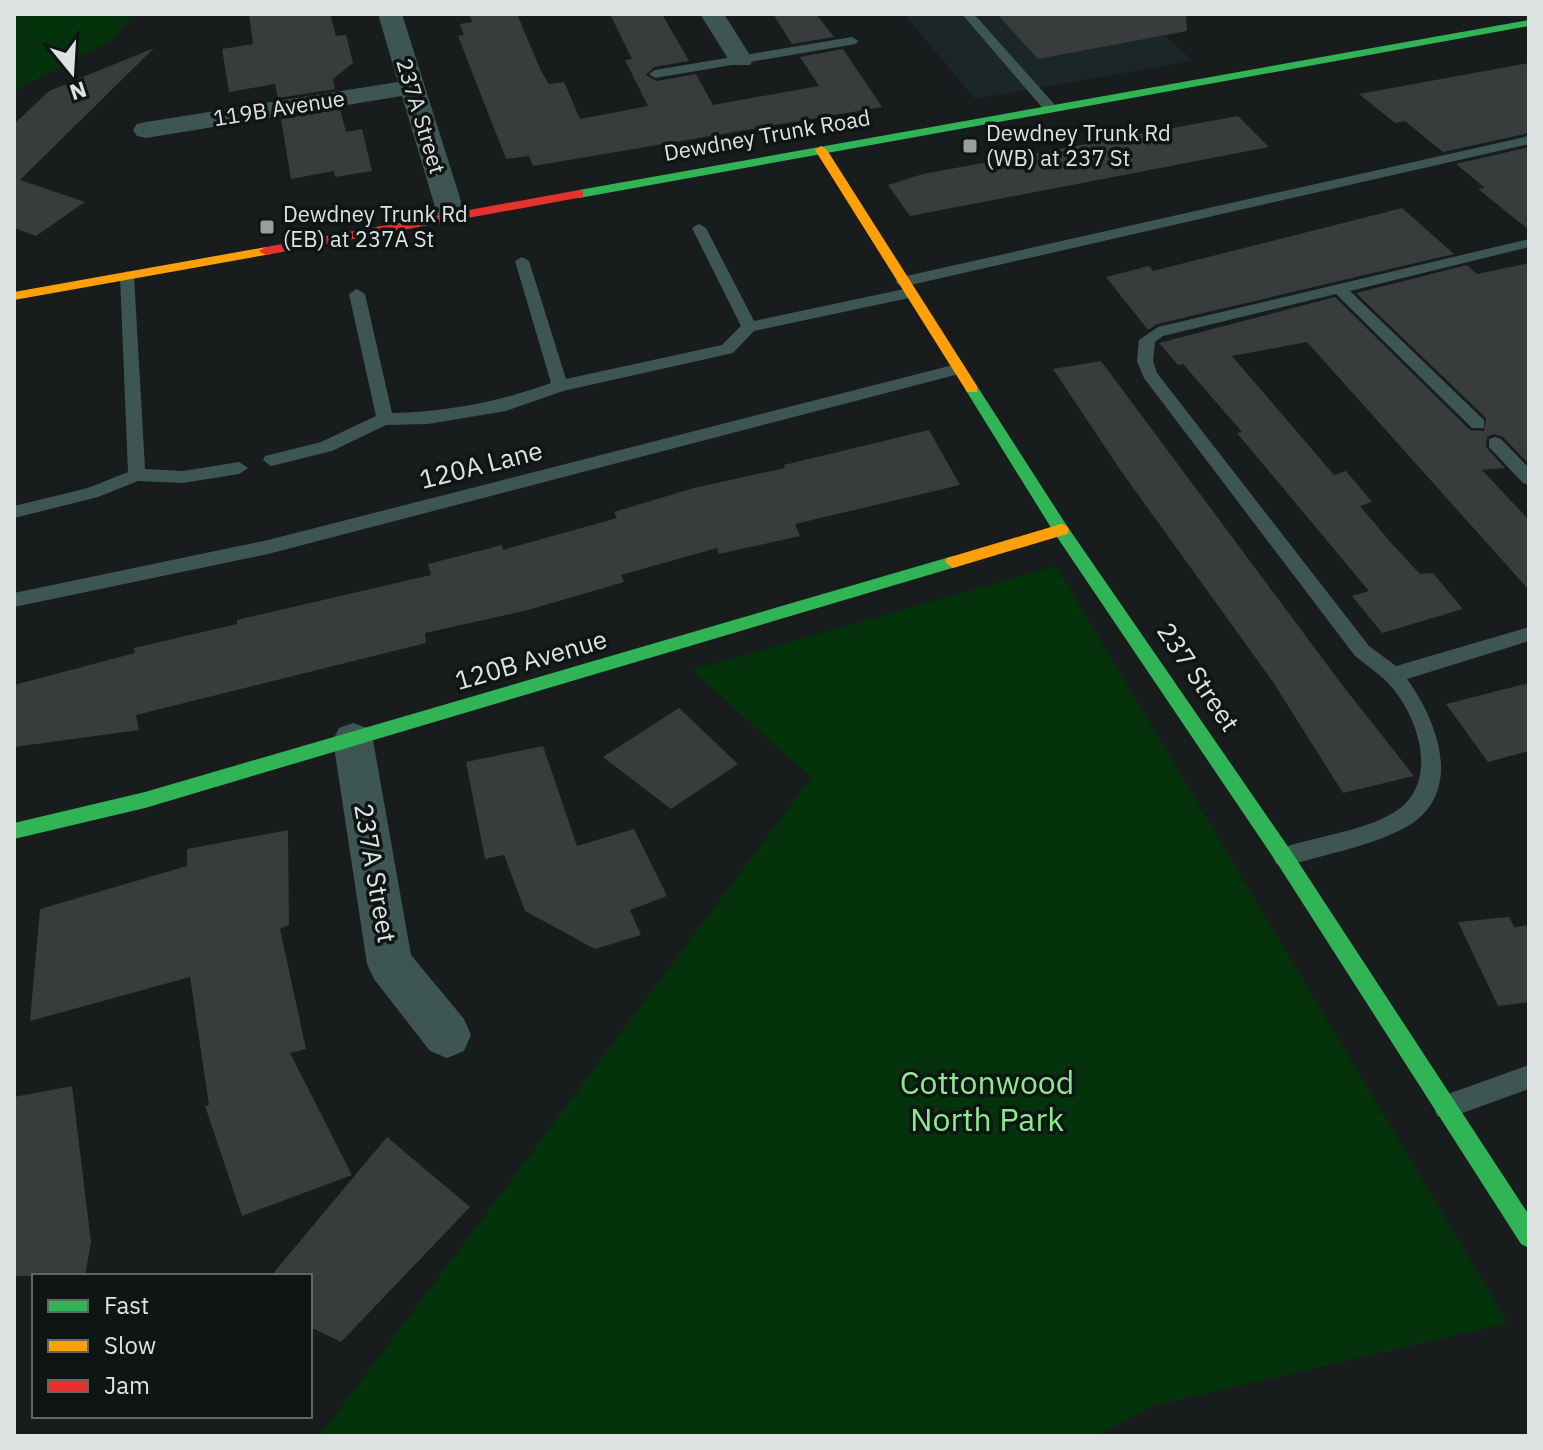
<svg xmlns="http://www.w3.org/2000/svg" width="1543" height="1450" font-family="'IBM Plex Sans',sans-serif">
  <rect width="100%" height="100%" fill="#191c1d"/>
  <path fill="#1b2628" d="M 904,14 L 1142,14 L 1193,61 L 975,99 Z"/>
  <path fill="#04320a" d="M 14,14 L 134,14 L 111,41 L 14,91 Z
    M 1056,566 L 1508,1323 L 1153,1406 L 1096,1436 L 320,1436 L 811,778 L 692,670 Z"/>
  <path fill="#383c3c" d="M 249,14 L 330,14 L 336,36 L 346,35 L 353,63 L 333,79 L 335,89 L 278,98 L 275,84 L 229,92 L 222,49 L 253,44 Z
    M 469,14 L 517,14 L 541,71 L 549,84 L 564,82 L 580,119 L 648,106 L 625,60 L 632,59 L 610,14 L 662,14 L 689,61 L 654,67 L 646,75 L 656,81 L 696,74 L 713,105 L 819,86 L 800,57 L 843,49 L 882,107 L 533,166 L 529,156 L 506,159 L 458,36 L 464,35 L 460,24 L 472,22 Z
    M 773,14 L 816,14 L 834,37 L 792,44 Z
    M 997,14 L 1186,14 L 1187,31 L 1038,59 Z
    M 154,48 L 20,180 L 85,202 L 36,236 L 14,228 L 14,124 L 49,91 Z
    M 1529,63 L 1529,133 L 1443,152 L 1405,121 L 1395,123 L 1359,94 Z
    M 340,109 L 346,132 L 362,129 L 372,171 L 335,177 L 334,171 L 291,179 L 281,119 Z
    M 1238,116 L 1269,147 L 910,216 L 888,185 L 923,174 Z
    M 1529,147 L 1529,230 L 1478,189 L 1485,188 L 1456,164 Z
    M 1402,208 L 1454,254 L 1157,324 L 1148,330 L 1106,277 L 1149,266 L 1153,271 Z
    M 1529,263 L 1529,464 L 1503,437 L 1494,434 L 1487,437 L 1486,447 L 1505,468 L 1482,470 L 1529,520 L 1529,590 L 1307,342 L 1232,356 L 1334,475 L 1346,471 L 1372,502 L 1360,506 L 1393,545 L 1420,574 L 1433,573 L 1463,609 L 1382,633 L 1352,596 L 1369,591 L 1237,433 L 1242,432 L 1183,364 L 1178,365 L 1159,343 L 1335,297 L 1470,430 L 1484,431 L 1486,418 L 1356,293 L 1467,265 L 1477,274 Z
    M 1101,361 L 1343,686 L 1414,776 L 1343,793 L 1273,682 L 1121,471 L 1053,369 Z
    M 929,430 L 960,485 L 795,524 L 800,536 L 719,554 L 717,548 L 621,575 L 624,582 L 528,610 L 425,633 L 426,643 L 136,715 L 139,730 L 14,747 L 14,685 L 135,653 L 134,648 L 237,624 L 237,620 L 431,575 L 428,564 L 502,545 L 503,550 L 617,518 L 614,512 L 694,488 L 785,468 L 784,465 Z
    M 1529,683 L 1529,751 L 1488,762 L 1446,704 Z
    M 679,708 L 738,764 L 671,809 L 603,757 Z
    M 543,746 L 577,846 L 634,829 L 667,896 L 630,910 L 641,935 L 595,949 L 525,911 L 504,855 L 485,859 L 466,762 Z
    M 288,830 L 289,925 L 280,929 L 306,1049 L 290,1053 L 352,1175 L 242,1216 L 205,1106 L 209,1105 L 190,977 L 30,1021 L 40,909 L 187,866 L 187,849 Z
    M 1509,917 L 1514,927 L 1529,925 L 1529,1002 L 1498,1006 L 1458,922 Z
    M 72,1086 L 91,1242 L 85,1276 L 14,1276 L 14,1097 Z
    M 387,1137 L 470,1207 L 341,1342 L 310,1327 L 310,1276 L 271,1276 Z"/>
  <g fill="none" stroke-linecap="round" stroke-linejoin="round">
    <path fill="#3e5652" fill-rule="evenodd" d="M 962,14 L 974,14 L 1055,105 L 1055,111 L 1045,111 Z
      M 852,37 L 858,41 L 856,44 L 655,78 L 649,74 L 655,70 Z
      M 1529,136 L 1529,144 L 902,287 L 895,282 L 902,277 Z
      M 699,224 L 706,228 L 754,321 L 909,288 L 917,293 L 909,298 L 754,331 L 733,353 L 563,391 L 506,411 L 428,424 L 386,425 L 332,451 L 271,466 L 263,460 L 265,456 L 321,442 L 376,416 L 349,294 L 357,289 L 365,294 L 392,413 C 447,412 499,402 551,383 L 515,261 L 522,257 L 529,261 L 566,379 L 722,345 L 741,326 L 692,228 Z
      M 1529,239 L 1529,247 L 1350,291 L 1484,420 L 1484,428 L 1472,428 L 1336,294 L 1163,336 L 1155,342 L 1153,361 L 1157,373 L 1369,646 L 1396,666 L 1529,627 L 1529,641 L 1407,679 C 1437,720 1465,792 1408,826 C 1371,847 1324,854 1284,867 L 1276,864 L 1273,857 L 1276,850 C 1314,836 1359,833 1393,813 C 1443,784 1418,711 1384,679 C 1375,671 1365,664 1355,656 L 1144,378 L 1137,361 L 1139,340 L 1158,327 Z
      M 127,271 L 134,276 L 145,469 L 183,471 L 239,462 L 248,468 L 239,474 L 183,483 L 138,481 L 98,497 L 14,518 L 14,506 L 88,488 L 128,472 L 120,276 Z
      M 957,364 L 963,365 L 963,373 L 268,554 L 14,607 L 14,593 L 268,540 Z
      M 1495,437 L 1501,439 L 1529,468 L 1529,485 L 1523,483 L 1489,447 L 1489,439 Z
      M 1529,1065 L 1529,1089 L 1446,1119 L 1437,1116 L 1434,1107 L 1437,1098 Z"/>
    <path fill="#3e5652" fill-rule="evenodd" d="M 378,14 L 402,14 L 466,217 L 462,223 L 442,223 L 438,217 L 402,96 L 146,138 L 137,136 L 133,130 L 137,124 L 146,122 L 398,82 Z
      M 700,14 L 724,14 L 753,60 L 750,65 L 732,65 Z
      M 353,723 L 367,728 L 373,740 L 411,955 L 464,1019 L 471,1035 L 464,1051 L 447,1058 L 430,1051 L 374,979 L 367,964 L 333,740 L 339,728 Z"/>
    <path fill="#30b455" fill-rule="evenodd" d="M 1529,20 L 1529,26 L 579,198 L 573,194 L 579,190 Z
      M 972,384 L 977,386 L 1067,526 L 1291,851 L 1529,1215 L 1529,1248 L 1521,1244 L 1277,863 L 1055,534 L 965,389 Z
      M 953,556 L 961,562 L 959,566 L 145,808 L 14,839 L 14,823 L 145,792 Z"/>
    <path fill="#ff9f0a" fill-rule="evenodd" d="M 821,146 L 827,150 L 977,386 L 977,392 L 967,392 L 815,150 Z
      M 266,247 L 271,248 L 271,254 L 14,300 L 14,292 Z
      M 1061,524 L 1067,526 L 1069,530 L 1067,534 L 953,568 L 945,562 L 947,558 Z"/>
    <path fill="#e5322d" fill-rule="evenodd" d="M 579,190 L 583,191 L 583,197 L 266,255 L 259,251 L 266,247 Z"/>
  </g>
  <g fill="#9a9d9e" stroke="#0f1414" stroke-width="3">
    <rect x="962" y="138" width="16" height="16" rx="4"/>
    <rect x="259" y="219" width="16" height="16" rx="4"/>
  </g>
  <g text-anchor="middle" stroke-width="7" stroke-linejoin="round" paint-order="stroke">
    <g font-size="22" fill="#dfe2e3" stroke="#0f1414">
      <text transform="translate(279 108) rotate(-9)" y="8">119B Avenue</text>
      <text transform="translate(421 116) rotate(73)" y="8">237A Street</text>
      <text transform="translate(767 135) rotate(-10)" y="8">Dewdney Trunk Road</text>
    </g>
    <g font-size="22" fill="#dfe2e3" stroke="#0f1414" text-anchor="start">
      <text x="986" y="141">Dewdney Trunk Rd<tspan x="986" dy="25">(WB) at 237 St</tspan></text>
      <text x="283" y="222">Dewdney Trunk Rd<tspan x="283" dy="25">(EB) at 237A St</tspan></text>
    </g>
    <g font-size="26" fill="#dfe2e3" stroke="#0f1414">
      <text transform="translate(481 465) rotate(-14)" y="9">120A Lane</text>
      <text transform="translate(531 660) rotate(-16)" y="9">120B Avenue</text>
      <text transform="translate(1198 677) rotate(56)" y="9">237 Street</text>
      <text transform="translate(375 873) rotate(80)" y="9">237A Street</text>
    </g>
    <g font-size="32" fill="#8aeb8b" stroke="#0f1414">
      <text x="987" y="1094">Cottonwood<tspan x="987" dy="37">North Park</tspan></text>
    </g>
  </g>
  <rect width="1543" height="1450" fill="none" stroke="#dfe2e3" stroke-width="32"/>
  <rect x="32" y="1274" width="280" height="144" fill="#0f1414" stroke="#626667" stroke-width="2"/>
  <rect x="48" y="1300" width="40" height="12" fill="#30b455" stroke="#626667" stroke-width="2"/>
  <text x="104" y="1314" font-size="24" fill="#dfe2e3">Fast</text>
  <rect x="48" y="1340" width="40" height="12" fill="#ff9f0a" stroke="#626667" stroke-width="2"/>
  <text x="104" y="1354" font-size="24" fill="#dfe2e3">Slow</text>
  <rect x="48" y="1380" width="40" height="12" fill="#e5322d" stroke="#626667" stroke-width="2"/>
  <text x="104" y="1394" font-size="24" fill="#dfe2e3">Jam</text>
  <g transform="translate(72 72) rotate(162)" stroke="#0f1414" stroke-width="6" paint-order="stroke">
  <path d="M0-6L14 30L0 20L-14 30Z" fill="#dfe2e3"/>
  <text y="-12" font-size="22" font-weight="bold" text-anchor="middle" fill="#dfe2e3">N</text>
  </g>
</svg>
